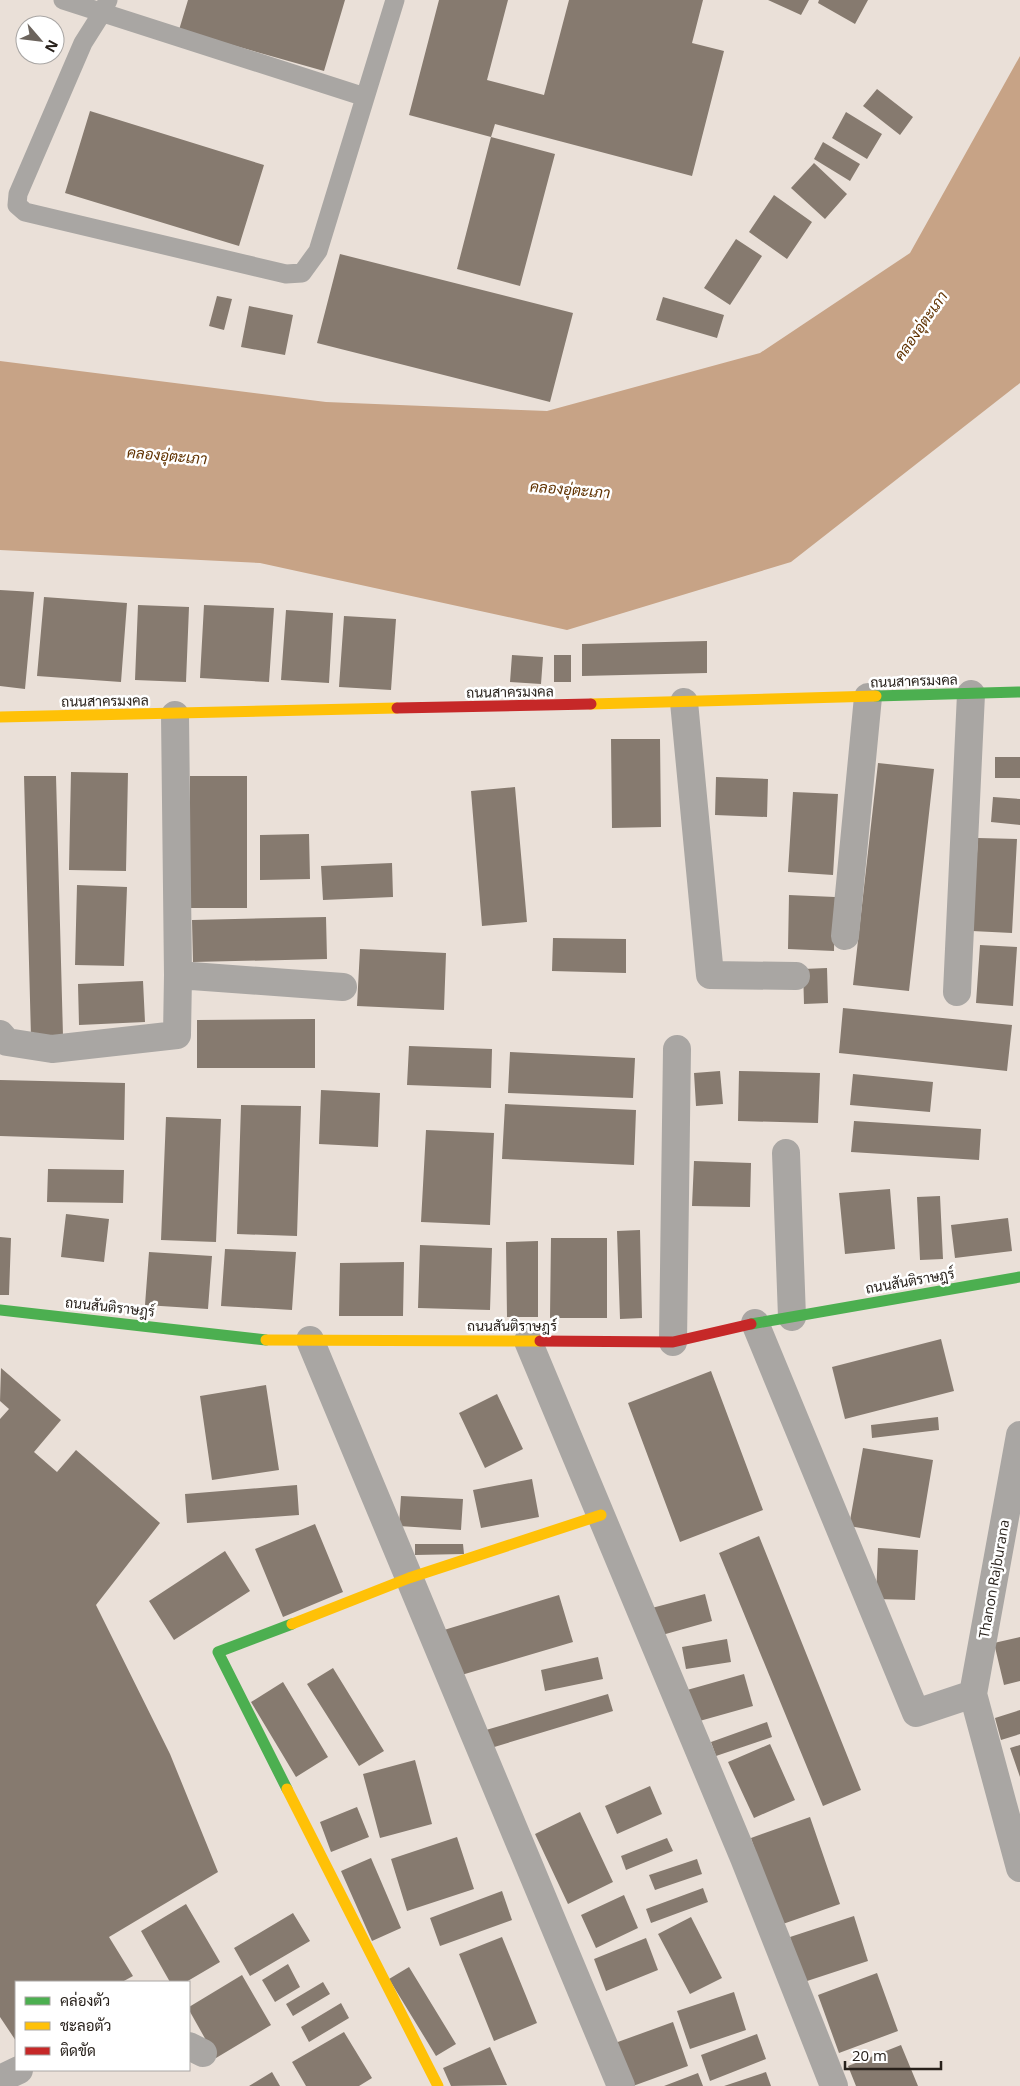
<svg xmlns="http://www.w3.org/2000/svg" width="1020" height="2086" font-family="'Open Sans',Sarabun,sans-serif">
  <rect width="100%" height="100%" fill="#eae0d8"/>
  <path fill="#c7a386" d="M 1020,56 L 1020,383 L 791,562 L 567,630 L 260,563 L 0,550 L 0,361 L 326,402 L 547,411 L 760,353 L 910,253 Z"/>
  <path fill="#867a6f" d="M 188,0 L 345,0 L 324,71 L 179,30 Z
    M 439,0 L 508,0 L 487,80 L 544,95 L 569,0 L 703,0 L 692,43 L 724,51 L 692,176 L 495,124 L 491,137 L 555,154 L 520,286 L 457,269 L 491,137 L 409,115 Z
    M 768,0 L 809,0 L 801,15 Z
    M 819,0 L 868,0 L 855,24 L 818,3 Z
    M 877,89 L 913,117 L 900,135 L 863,106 Z
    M 90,111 L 264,165 L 239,246 L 65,193 Z
    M 846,112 L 882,134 L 867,159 L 832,138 Z
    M 823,142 L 860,164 L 850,181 L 814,159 Z
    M 814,163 L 847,194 L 825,219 L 791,188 Z
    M 774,195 L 812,222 L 787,259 L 749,232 Z
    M 736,239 L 762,256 L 730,305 L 704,288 Z
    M 340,254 L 573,313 L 550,402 L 317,343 Z
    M 217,296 L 232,299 L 224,330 L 209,326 Z
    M 663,297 L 724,315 L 717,338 L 656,320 Z
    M 249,306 L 293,315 L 285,355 L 241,347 Z
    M 0,590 L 34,592 L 25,689 L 0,686 Z
    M 44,597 L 127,603 L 121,682 L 37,676 Z
    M 138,605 L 189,607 L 186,682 L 135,680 Z
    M 204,605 L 274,608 L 269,682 L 200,678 Z
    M 286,610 L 333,613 L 329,683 L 281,680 Z
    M 344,616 L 396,619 L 391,690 L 339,687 Z
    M 707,641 L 707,673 L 582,676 L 582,644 Z
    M 512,655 L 543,657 L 541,684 L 510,682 Z
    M 554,655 L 571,655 L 571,682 L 554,682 Z
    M 611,739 L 660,739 L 661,827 L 612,828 Z
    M 995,757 L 1020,757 L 1020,778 L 995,778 Z
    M 878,763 L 934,769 L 909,991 L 853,985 Z
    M 71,772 L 128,773 L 126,871 L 69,870 Z
    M 24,776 L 56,776 L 63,1036 L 31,1037 Z
    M 190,776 L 247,776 L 247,908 L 190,908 Z
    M 716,777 L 768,779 L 767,817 L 715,815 Z
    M 515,787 L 527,922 L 482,926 L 471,791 Z
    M 793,792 L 838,794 L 833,875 L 788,872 Z
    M 993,797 L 1020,799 L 1020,825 L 991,822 Z
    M 309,834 L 310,879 L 260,880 L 260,835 Z
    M 978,838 L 1017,839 L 1012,933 L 972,931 Z
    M 392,863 L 393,897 L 323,900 L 321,866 Z
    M 77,885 L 127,887 L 124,966 L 75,965 Z
    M 789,895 L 835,897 L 834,951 L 788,949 Z
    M 326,917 L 327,959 L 193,962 L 192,920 Z
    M 553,938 L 626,939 L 626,973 L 552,971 Z
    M 980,945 L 1017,947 L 1013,1006 L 976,1003 Z
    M 360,949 L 446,953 L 444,1010 L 357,1006 Z
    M 827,968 L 828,1003 L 804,1004 L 803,969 Z
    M 143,981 L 145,1022 L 79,1025 L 78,984 Z
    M 843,1008 L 1012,1025 L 1007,1071 L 839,1053 Z
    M 315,1019 L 315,1068 L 197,1068 L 197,1020 Z
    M 409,1046 L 492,1049 L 491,1088 L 407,1085 Z
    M 510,1052 L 635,1058 L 633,1098 L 508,1093 Z
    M 720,1071 L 723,1104 L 696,1106 L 694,1073 Z
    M 739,1071 L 820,1073 L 818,1123 L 738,1121 Z
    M 853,1074 L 933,1082 L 930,1112 L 850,1105 Z
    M 0,1080 L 125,1083 L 124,1140 L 0,1136 Z
    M 321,1090 L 380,1093 L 378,1147 L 319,1144 Z
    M 505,1104 L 636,1110 L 634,1165 L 502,1159 Z
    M 241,1105 L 301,1106 L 297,1236 L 237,1234 Z
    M 166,1117 L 221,1119 L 216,1242 L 161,1240 Z
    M 854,1121 L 981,1129 L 979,1160 L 851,1152 Z
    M 426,1130 L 494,1133 L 490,1225 L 421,1222 Z
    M 694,1161 L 751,1163 L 750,1207 L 692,1206 Z
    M 48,1169 L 124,1170 L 123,1203 L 47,1202 Z
    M 890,1189 L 895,1249 L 845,1254 L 839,1193 Z
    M 940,1196 L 943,1259 L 920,1260 L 917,1197 Z
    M 66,1214 L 109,1219 L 104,1262 L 61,1257 Z
    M 1008,1218 L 1012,1251 L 955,1258 L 951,1225 Z
    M 640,1230 L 642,1318 L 620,1319 L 617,1231 Z
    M 0,1237 L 11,1238 L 9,1295 L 0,1295 Z
    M 551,1238 L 607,1238 L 607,1318 L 550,1318 Z
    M 538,1241 L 538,1317 L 507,1317 L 506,1242 Z
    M 420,1245 L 492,1248 L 490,1310 L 418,1308 Z
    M 225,1249 L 296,1252 L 292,1310 L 221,1306 Z
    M 149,1252 L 212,1256 L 208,1309 L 145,1305 Z
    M 404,1262 L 403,1316 L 339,1316 L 340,1263 Z
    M 941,1339 L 954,1391 L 845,1419 L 832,1367 Z
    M 1,1368 L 61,1420 L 34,1452 L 57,1472 L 76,1450 L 160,1523 L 96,1605 L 170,1754 L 218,1872 L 109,1937 L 133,1976 L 122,1982 L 16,1982 L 16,2041 L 0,2017 L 0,1419 L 9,1409 L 0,1401 Z
    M 711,1371 L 763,1510 L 680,1542 L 628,1403 Z
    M 266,1385 L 279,1470 L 212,1480 L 200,1396 Z
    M 497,1394 L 523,1449 L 485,1468 L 459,1413 Z
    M 938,1417 L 939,1430 L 872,1438 L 871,1425 Z
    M 863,1448 L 933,1460 L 920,1538 L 849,1526 Z
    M 532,1479 L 539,1517 L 481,1528 L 473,1490 Z
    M 297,1485 L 299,1515 L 187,1523 L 185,1494 Z
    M 401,1496 L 463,1499 L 461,1530 L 399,1526 Z
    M 315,1524 L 343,1592 L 283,1617 L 255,1549 Z
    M 759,1536 L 861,1790 L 823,1806 L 719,1553 Z
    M 415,1544 L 463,1544 L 464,1554 L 415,1555 Z
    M 878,1548 L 918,1550 L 915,1600 L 876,1599 Z
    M 225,1551 L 250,1591 L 174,1640 L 149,1601 Z
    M 705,1594 L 712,1621 L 655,1637 L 648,1609 Z
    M 559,1595 L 573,1642 L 458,1676 L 444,1630 Z
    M 1020,1637 L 1020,1681 L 1004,1685 L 994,1643 Z
    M 727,1639 L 731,1662 L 686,1669 L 682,1647 Z
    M 598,1657 L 603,1679 L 545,1691 L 541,1670 Z
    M 333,1668 L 384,1751 L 359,1766 L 307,1684 Z
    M 744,1674 L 753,1706 L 696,1722 L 687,1690 Z
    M 283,1682 L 328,1757 L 296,1777 L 251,1702 Z
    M 608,1694 L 613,1711 L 491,1748 L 486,1730 Z
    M 1020,1710 L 1020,1734 L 1001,1740 L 995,1718 Z
    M 767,1722 L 772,1737 L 716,1756 L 711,1742 Z
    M 770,1744 L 795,1800 L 754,1818 L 728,1762 Z
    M 1020,1745 L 1020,1777 L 1010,1748 Z
    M 415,1760 L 432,1824 L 380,1838 L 363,1774 Z
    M 650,1786 L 662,1814 L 617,1834 L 605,1806 Z
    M 357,1807 L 369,1837 L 331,1852 L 320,1822 Z
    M 580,1812 L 613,1882 L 568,1904 L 535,1834 Z
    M 810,1817 L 840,1904 L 780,1925 L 751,1838 Z
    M 457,1837 L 474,1889 L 407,1911 L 391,1859 Z
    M 667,1838 L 673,1851 L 626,1870 L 621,1856 Z
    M 371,1858 L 401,1928 L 372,1941 L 341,1871 Z
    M 697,1859 L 702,1874 L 655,1890 L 649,1875 Z
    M 703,1888 L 708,1902 L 651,1923 L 646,1909 Z
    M 502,1891 L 512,1920 L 440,1946 L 430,1918 Z
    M 624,1895 L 638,1928 L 596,1948 L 581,1915 Z
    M 186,1904 L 220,1962 L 186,1982 L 170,1982 L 141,1931 Z
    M 293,1913 L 310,1941 L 250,1976 L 234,1948 Z
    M 854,1916 L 868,1961 L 804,1982 L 790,1937 Z
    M 691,1917 L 722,1978 L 690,1994 L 658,1934 Z
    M 502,1937 L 537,2023 L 494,2041 L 459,1954 Z
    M 646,1938 L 658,1970 L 606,1991 L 594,1959 Z
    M 288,1964 L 300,1987 L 275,2002 L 262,1980 Z
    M 409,1967 L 456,2044 L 436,2056 L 389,1979 Z
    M 877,1973 L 898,2031 L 839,2053 L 818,1995 Z
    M 242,1975 L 271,2025 L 216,2058 L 189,2010 L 189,2007 Z
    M 323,1982 L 330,1994 L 293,2016 L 286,2004 Z
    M 734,1992 L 746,2030 L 690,2049 L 677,2011 Z
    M 341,2003 L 349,2018 L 309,2042 L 301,2027 Z
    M 673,2022 L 688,2066 L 633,2086 L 615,2043 Z
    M 344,2032 L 372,2078 L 359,2086 L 306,2086 L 292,2062 Z
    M 757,2034 L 766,2059 L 710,2081 L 701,2055 Z
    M 901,2045 L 918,2086 L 856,2086 L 848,2066 Z
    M 490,2047 L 507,2085 L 451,2086 L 443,2068 Z
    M 272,2072 L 280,2086 L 249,2086 Z
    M 766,2072 L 771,2086 L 724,2086 Z
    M 698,2073 L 703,2086 L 664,2086 Z"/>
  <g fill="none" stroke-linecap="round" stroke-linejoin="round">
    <path stroke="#a9a6a3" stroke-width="19" d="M 63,0 L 365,97
      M 108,0 L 102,13 L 83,43 L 18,194 L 17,205 L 25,212 L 286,274 L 302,273 L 318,251 L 395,0"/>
    <path stroke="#a9a6a3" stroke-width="28" d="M 684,702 L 710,975 L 796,976
      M 845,936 L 868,697
      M 178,975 L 343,987
      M 957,992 L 971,694
      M 0,1034 L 7,1042 L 52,1049 L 177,1035 L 178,975 L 175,715
      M 786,1153 L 792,1317
      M 755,1323 L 916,1713 L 973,1694
      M 310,1340 L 621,2086
      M 528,1341 L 744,1858 L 834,2086
      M 673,1342 L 677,1049
      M 1020,1435 L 973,1694 L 1020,1868
      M 189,2046 L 203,2053
      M 0,2079 L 19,2070"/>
    <path stroke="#4caf50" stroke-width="11" d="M 876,696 L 1020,692
      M 0,1310 L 266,1340
      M 751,1324 L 1020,1277
      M 287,1789 L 218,1652 L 292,1624"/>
    <path stroke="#ffc107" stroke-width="11" d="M 591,704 L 876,696
      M 0,717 L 397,708
      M 266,1340 L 540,1341
      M 292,1624 L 409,1578 L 601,1515
      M 287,1789 L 438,2086"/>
    <path stroke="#c62828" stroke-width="11" d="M 397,708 L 591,704
      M 540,1341 L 673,1342 L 751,1324"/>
  </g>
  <g text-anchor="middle" stroke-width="5" stroke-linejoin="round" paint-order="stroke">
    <g font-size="14" fill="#28211b" stroke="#fff">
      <text transform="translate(914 681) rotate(-2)" y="5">ถนนสาครมงคล</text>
      <text transform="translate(510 692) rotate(-1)" y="5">ถนนสาครมงคล</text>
      <text transform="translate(105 701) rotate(-1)" y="5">ถนนสาครมงคล</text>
      <text transform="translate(910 1281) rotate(-10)" y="5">ถนนสันติราษฎร์</text>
      <text transform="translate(110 1307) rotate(6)" y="5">ถนนสันติราษฎร์</text>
      <text x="512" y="1331">ถนนสันติราษฎร์</text>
      <text transform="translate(994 1579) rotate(-80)" y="5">Thanon Rajburana</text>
    </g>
    <g font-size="15" font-style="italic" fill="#613302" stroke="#fff">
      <text transform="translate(921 326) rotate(-55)" y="5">คลองอุ่ตะเภา</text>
      <text transform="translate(167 456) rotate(5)" y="5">คลองอุ่ตะเภา</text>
      <text transform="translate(570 490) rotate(5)" y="5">คลองอุ่ตะเภา</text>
    </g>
  </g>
  <rect x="15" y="1981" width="175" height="90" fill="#ffffff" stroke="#a9a6a4"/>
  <rect x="25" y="1997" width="25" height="8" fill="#4caf50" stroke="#a9a6a4"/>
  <text x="60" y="2006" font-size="15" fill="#28211b">คล่องตัว</text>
  <rect x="25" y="2022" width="25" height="8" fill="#ffc107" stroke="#a9a6a4"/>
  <text x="60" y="2031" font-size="15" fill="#28211b">ชะลอตัว</text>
  <rect x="25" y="2047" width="25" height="8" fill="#c62828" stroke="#a9a6a4"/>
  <text x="60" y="2056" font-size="15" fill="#28211b">ติดขัด</text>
  <g transform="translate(40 40) rotate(118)"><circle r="24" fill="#ffffff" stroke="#a9a6a4"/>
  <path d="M0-4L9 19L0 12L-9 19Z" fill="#6c645d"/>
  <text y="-8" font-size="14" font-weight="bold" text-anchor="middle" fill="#28211b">N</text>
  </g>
  <path d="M845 2061v8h96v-8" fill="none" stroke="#28211b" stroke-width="2.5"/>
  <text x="852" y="2061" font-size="15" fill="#28211b" stroke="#ffffff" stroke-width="4" paint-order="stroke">20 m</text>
</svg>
